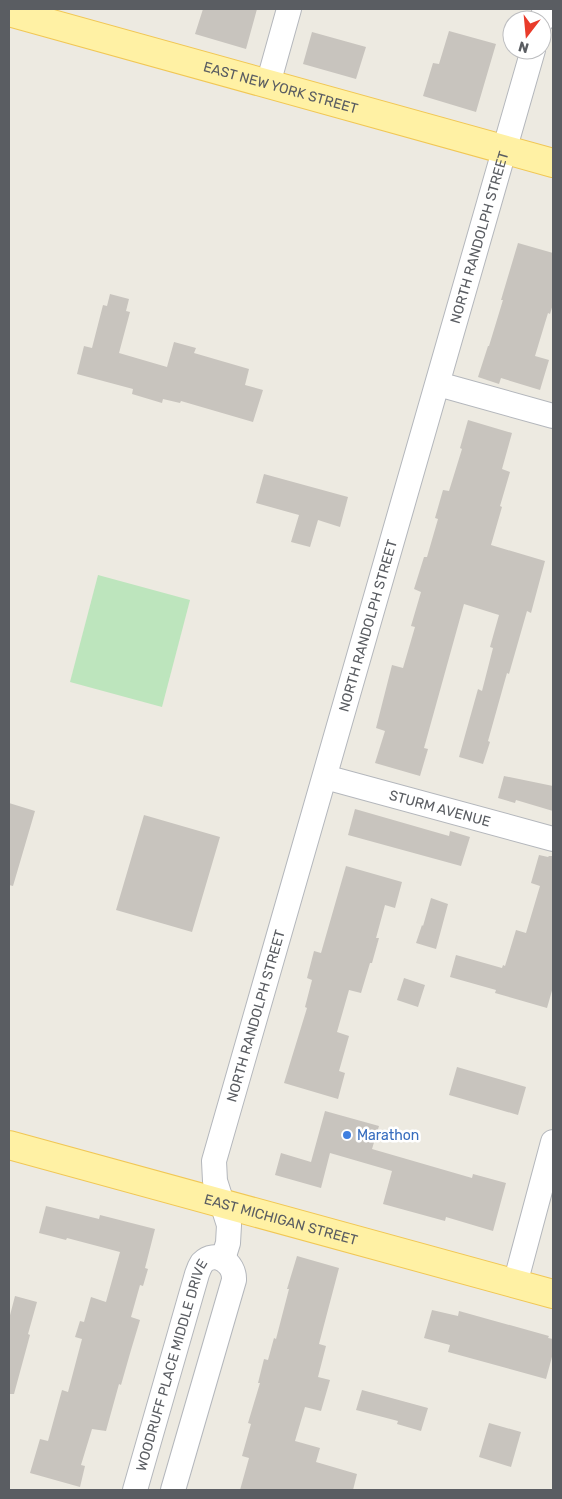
<svg xmlns="http://www.w3.org/2000/svg" width="562" height="1499" font-family="Rubik,sans-serif">
  <rect width="100%" height="100%" fill="#edeae1"/>
  <path fill="#bde5bd" d="M 98,575 L 190,600 L 162,707 L 70,682 Z"/>
  <path fill="#c8c4be" d="M 203,9 L 257,9 L 246,49 L 195,34 Z
    M 449,31 L 496,44 L 476,112 L 423,96 L 433,63 L 439,64 Z
    M 312,32 L 366,47 L 356,79 L 303,64 Z
    M 518,243 L 553,253 L 553,304 L 550,314 L 548,313 L 535,356 L 549,360 L 540,390 L 501,378 L 499,384 L 478,377 L 488,346 L 489,346 L 503,300 L 501,300 Z
    M 110,294 L 129,299 L 126,311 L 130,312 L 119,353 L 167,367 L 174,342 L 196,348 L 194,353 L 249,369 L 245,385 L 263,390 L 253,422 L 181,401 L 180,403 L 163,399 L 162,403 L 132,394 L 133,389 L 77,374 L 84,346 L 92,348 L 103,305 L 107,306 Z
    M 468,420 L 512,433 L 502,469 L 510,472 L 500,506 L 502,507 L 491,545 L 545,561 L 531,613 L 527,611 L 509,674 L 507,673 L 488,741 L 490,742 L 483,764 L 459,757 L 478,689 L 482,691 L 493,648 L 490,647 L 499,615 L 464,604 L 424,748 L 428,749 L 420,776 L 375,763 L 385,731 L 376,728 L 392,665 L 403,668 L 415,627 L 411,626 L 421,592 L 414,589 L 424,557 L 427,557 L 438,519 L 435,518 L 443,490 L 449,491 L 462,449 L 460,448 Z
    M 264,474 L 348,497 L 340,527 L 318,520 L 310,547 L 291,542 L 299,515 L 256,503 Z
    M 504,776 L 553,786 L 553,811 L 516,800 L 515,803 L 498,798 Z
    M 9,803 L 35,811 L 13,886 L 9,885 Z
    M 355,809 L 449,836 L 450,831 L 470,837 L 461,866 L 348,835 Z
    M 144,815 L 220,837 L 192,932 L 116,910 Z
    M 539,855 L 548,857 L 549,856 L 553,856 L 553,987 L 547,1008 L 495,993 L 496,990 L 450,977 L 456,955 L 502,968 L 503,965 L 505,966 L 516,930 L 526,933 L 540,886 L 531,883 Z
    M 346,866 L 402,882 L 395,908 L 385,905 L 376,938 L 379,938 L 372,963 L 370,963 L 361,993 L 349,990 L 337,1032 L 349,1036 L 339,1071 L 345,1073 L 338,1099 L 284,1083 L 307,1008 L 305,1007 L 312,980 L 307,978 L 314,951 L 321,953 Z
    M 431,898 L 448,904 L 436,949 L 416,943 L 422,925 L 423,926 Z
    M 404,978 L 425,985 L 418,1007 L 397,1000 Z
    M 457,1067 L 526,1087 L 518,1115 L 449,1095 Z
    M 325,1111 L 379,1126 L 372,1149 L 472,1178 L 473,1174 L 506,1183 L 493,1231 L 446,1217 L 445,1221 L 383,1204 L 392,1171 L 330,1153 L 321,1188 L 275,1175 L 281,1153 L 311,1162 Z
    M 46,1206 L 99,1219 L 100,1215 L 155,1229 L 145,1268 L 148,1269 L 143,1286 L 140,1285 L 131,1317 L 140,1320 L 131,1350 L 121,1385 L 119,1384 L 106,1431 L 92,1429 L 81,1465 L 85,1466 L 80,1487 L 30,1473 L 40,1439 L 48,1441 L 62,1390 L 68,1392 L 82,1339 L 75,1337 L 80,1321 L 84,1322 L 91,1297 L 106,1302 L 120,1252 L 67,1238 L 66,1240 L 39,1233 Z
    M 297,1256 L 339,1268 L 319,1344 L 326,1346 L 318,1377 L 330,1380 L 321,1411 L 305,1407 L 295,1441 L 320,1448 L 316,1462 L 357,1474 L 353,1490 L 240,1490 L 249,1458 L 242,1456 L 251,1424 L 248,1423 L 260,1383 L 258,1383 L 264,1359 L 268,1360 L 274,1338 L 276,1339 L 289,1289 L 287,1289 Z
    M 15,1296 L 37,1302 L 28,1334 L 30,1335 L 14,1394 L 9,1394 L 9,1319 Z
    M 432,1310 L 458,1316 L 459,1311 L 549,1336 L 548,1338 L 553,1339 L 553,1353 L 546,1379 L 448,1352 L 450,1345 L 424,1338 Z
    M 362,1390 L 428,1408 L 421,1431 L 397,1424 L 398,1421 L 356,1410 Z
    M 489,1423 L 521,1432 L 511,1467 L 479,1457 Z"/>
  <g fill="none" stroke-linecap="round" stroke-linejoin="round">
    <defs>
      <g id="minor">
        <path d="M 542,20 L 545,9"/>
        <path d="M 268,84 L 289,9"/>
        <path d="M 438,384 L 553,416"/>
        <path id="s1" d="M 325,777 L 553,839"/>
        <path id="s2" d="M 223,1259 L 228,1243 L 229,1225 L 215,1181 L 214,1161 L 533,50"/>
        <path d="M 515,1284 L 553,1142"/>
        <path id="s3" d="M 135,1490 L 197,1274 C 198,1271 200,1266 202,1263 C 215,1249 235,1263 234,1280 L 173,1490"/>
      </g>
      <g id="major">
        <path id="s4" d="M 9,12 L 553,163"/>
        <path id="s5" d="M 9,1145 L 553,1294"/>
      </g>
    </defs>
    <use href="#minor" stroke="#b4b7bc" stroke-width="26"/>
    <use href="#major" stroke="#f1c755" stroke-width="30"/>
    <use href="#minor" stroke="#fff" stroke-width="24"/>
    <use href="#major" stroke="#fff1a4" stroke-width="28"/>
  </g>
  <circle fill="#3f7fe0" stroke="#fff" stroke-width="2" cx="347" cy="1135" r="5"/>
  <g text-anchor="middle" stroke-width="5" stroke-linejoin="round" paint-order="stroke">
    <g font-size="14" fill="#5a5d62" stroke="#fff">
      <text dy="5" stroke="none"><textPath href="#s4" startOffset="282">EAST NEW YORK STREET</textPath></text>
      <text dy="5" stroke="none"><textPath href="#s2" startOffset="1062">NORTH RANDOLPH STREET</textPath></text>
      <text dy="5" stroke="none"><textPath href="#s2" startOffset="658">NORTH RANDOLPH STREET</textPath></text>
      <text dy="5" stroke="none"><textPath href="#s1" startOffset="119">STURM AVENUE</textPath></text>
      <text dy="5" stroke="none"><textPath href="#s2" startOffset="252">NORTH RANDOLPH STREET</textPath></text>
      <text dy="5" stroke="none"><textPath href="#s5" startOffset="282">EAST MICHIGAN STREET</textPath></text>
      <text dy="5" stroke="none"><textPath href="#s3" startOffset="130">WOODRUFF PLACE MIDDLE DRIVE</textPath></text>
    </g>
    <g font-size="14" fill="#366cbe" stroke="#fff" text-anchor="start">
      <text x="357" y="1140">Marathon</text>
    </g>
  </g>
  <rect width="562" height="1499" fill="none" stroke="#5a5d62" stroke-width="20"/>
  <g transform="translate(527 35) rotate(196)"><circle r="24" fill="#ffffff" stroke="#bdbec0"/>
  <path d="M0-4L9 19L0 12L-9 19Z" fill="#e93b2a"/>
  <text y="-8" font-size="14" font-weight="bold" text-anchor="middle" fill="#5a5d62">N</text>
  </g>
</svg>
